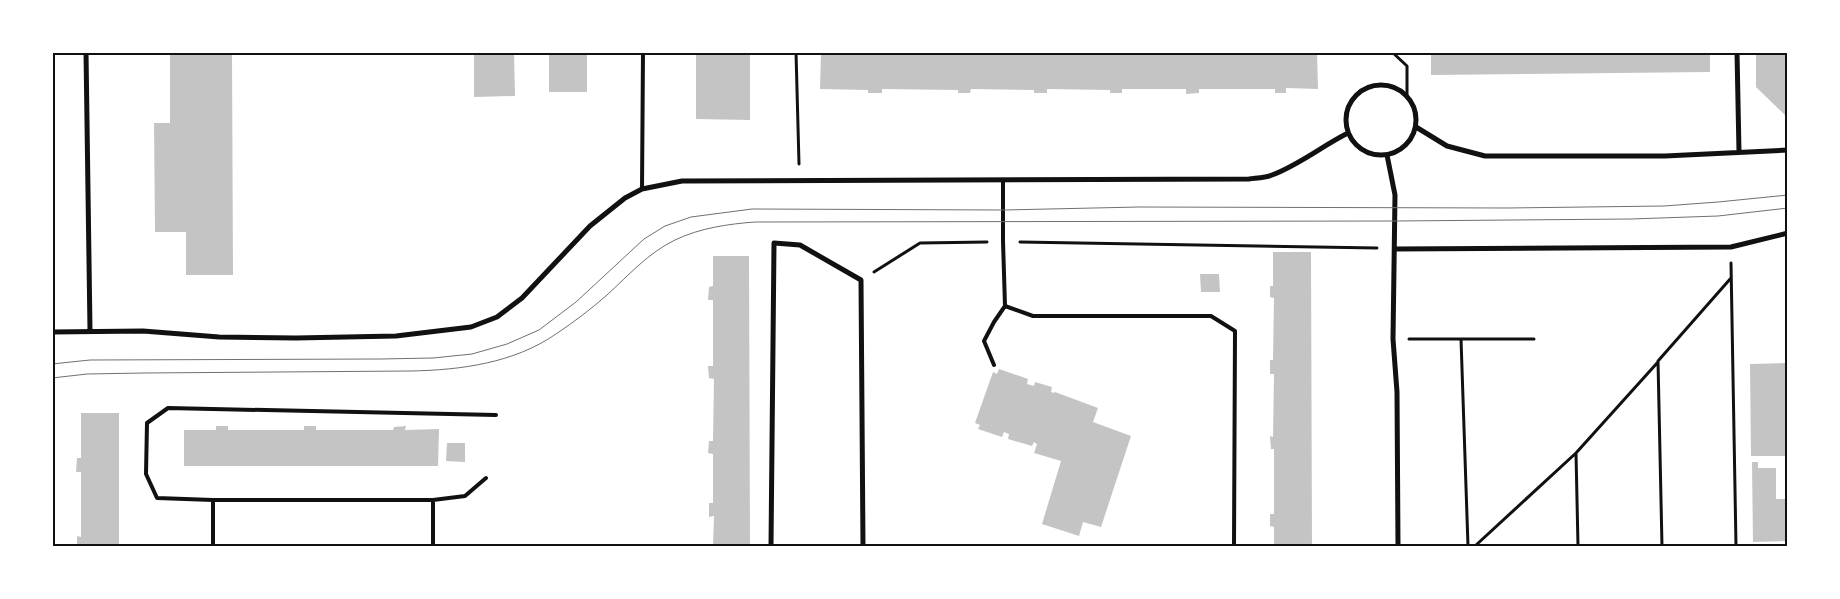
<svg xmlns="http://www.w3.org/2000/svg" width="1840" height="599" font-family="Helvetica,sans-serif">
  <rect width="100%" height="100%" fill="#fff"/>
  <path fill="#c4c4c4" d="M 170,52 L 232,52 L 233,275 L 186,275 L 186,232 L 155,232 L 154,123 L 170,123 Z
    M 474,52 L 514,52 L 515,96 L 474,97 Z
    M 549,52 L 587,52 L 587,92 L 549,92 Z
    M 696,52 L 750,52 L 750,120 L 696,119 Z
    M 1317,52 L 1318,89 L 1286,88 L 1286,93 L 1275,93 L 1275,89 L 1199,89 L 1199,93 L 1186,94 L 1186,89 L 1122,89 L 1122,93 L 1110,93 L 1110,90 L 1047,89 L 1047,93 L 1034,93 L 1034,90 L 971,89 L 970,93 L 958,93 L 958,90 L 882,89 L 882,93 L 868,93 L 868,90 L 820,89 L 821,53 Z
    M 1431,52 L 1710,52 L 1710,72 L 1431,75 Z
    M 1756,52 L 1788,52 L 1788,118 L 1756,87 Z
    M 1273,252 L 1311,252 L 1312,546 L 1274,546 L 1274,527 L 1270,526 L 1270,514 L 1274,514 L 1274,449 L 1271,449 L 1270,436 L 1273,437 L 1274,374 L 1270,374 L 1270,360 L 1273,360 L 1274,298 L 1270,297 L 1270,286 L 1273,286 Z
    M 713,256 L 749,256 L 750,546 L 713,546 L 714,516 L 709,517 L 709,503 L 713,503 L 713,454 L 708,453 L 709,441 L 713,441 L 714,379 L 709,378 L 708,366 L 713,366 L 713,300 L 708,300 L 709,287 L 713,286 Z
    M 1200,274 L 1219,274 L 1220,292 L 1201,292 Z
    M 1788,363 L 1788,456 L 1751,456 L 1750,364 Z
    M 999,369 L 1028,379 L 1027,384 L 1034,386 L 1035,382 L 1052,387 L 1051,392 L 1054,393 L 1055,392 L 1098,408 L 1093,422 L 1131,436 L 1101,527 L 1083,522 L 1079,536 L 1042,524 L 1061,461 L 1034,453 L 1037,444 L 1034,442 L 1032,446 L 1008,439 L 1009,434 L 1004,432 L 1002,437 L 978,429 L 980,425 L 975,423 L 993,372 L 997,374 Z
    M 81,413 L 119,413 L 119,546 L 77,546 L 77,536 L 81,537 L 81,472 L 76,472 L 77,458 L 81,458 Z
    M 216,426 L 228,426 L 228,430 L 304,430 L 304,426 L 316,426 L 316,430 L 393,430 L 394,427 L 406,426 L 405,430 L 439,429 L 438,466 L 184,466 L 184,430 L 216,430 Z
    M 447,443 L 465,443 L 465,462 L 446,461 Z
    M 1752,462 L 1758,462 L 1758,468 L 1776,468 L 1776,499 L 1788,499 L 1788,541 L 1753,542 Z"/>
  <g fill="none" stroke-linecap="round" stroke-linejoin="round">
    <path stroke="#111" stroke-width="3" d="M 796,52 L 799,164
      M 1392,52 L 1407,66 L 1407,96
      M 1020,242 L 1377,248
      M 1731,263 L 1736,546
      M 874,272 L 920,243 L 987,242
      M 1409,339 L 1534,339
      M 1461,339 L 1468,546
      M 1576,453 L 1578,546
      M 1475,546 L 1576,453 L 1658,362
      M 1662,546 L 1658,361 L 1731,278"/>
    <path stroke="#111" stroke-width="4" d="M 1003,181 L 1003,241 L 1005,306
      M 642,189 L 643,52
      M 994,365 L 984,341 L 994,322 L 1005,306 L 1033,316 L 1211,316 L 1235,331 L 1234,546
      M 486,478 L 465,496 L 433,500 L 213,500 L 157,498 L 146,474 L 147,423 L 168,408 L 496,415
      M 213,500 L 213,546
      M 433,546 L 433,500"/>
    <path stroke="#111" stroke-width="5" d="M 86,52 L 90,330
      M 1737,52 L 1739,152
      M1346 120a35 35 0 1 1 70 0a35 35 0 1 1-70 0Z
      M 1416,127 L 1447,146 L 1485,156 L 1665,156 L 1788,150
      M 1387,155 L 1395,195 L 1393,339 L 1397,392 L 1398,546
      M 1395,249 L 1731,247 L 1788,233
      M 52,332 L 143,331 L 219,337 L 296,338 L 396,336 L 471,327 L 497,317 L 522,298 L 590,226 L 625,198 L 642,189 L 682,181 L 1249,179 C 1256,178 1265,178 1272,175 C 1299,165 1322,146 1348,133
      M 771,546 L 774,243 L 800,245 L 861,280 L 863,546"/>
    <path stroke="#707070" stroke-width="1" d="M 52,364 L 90,360 L 380,359 L 433,358 L 472,354 L 507,344 L 539,330 L 576,302 L 644,239 L 665,226 L 691,217 L 752,209 L 1004,210 L 1139,207 L 1508,208 L 1664,206 L 1718,202 L 1788,195
      M 52,378 L 87,374 L 144,373 L 411,371 C 461,370 514,363 556,334 C 574,322 591,309 607,295 C 629,275 648,253 675,240 C 700,228 728,224 755,222 L 1395,221 L 1631,219 L 1718,216 L 1788,208"/>
  </g>
  <rect width="1840" height="599" fill="none" stroke="#ffffff" stroke-width="108"/>
  <rect x="54" y="54" width="1732" height="491" fill="none" stroke="#111" stroke-width="2"/>
</svg>
